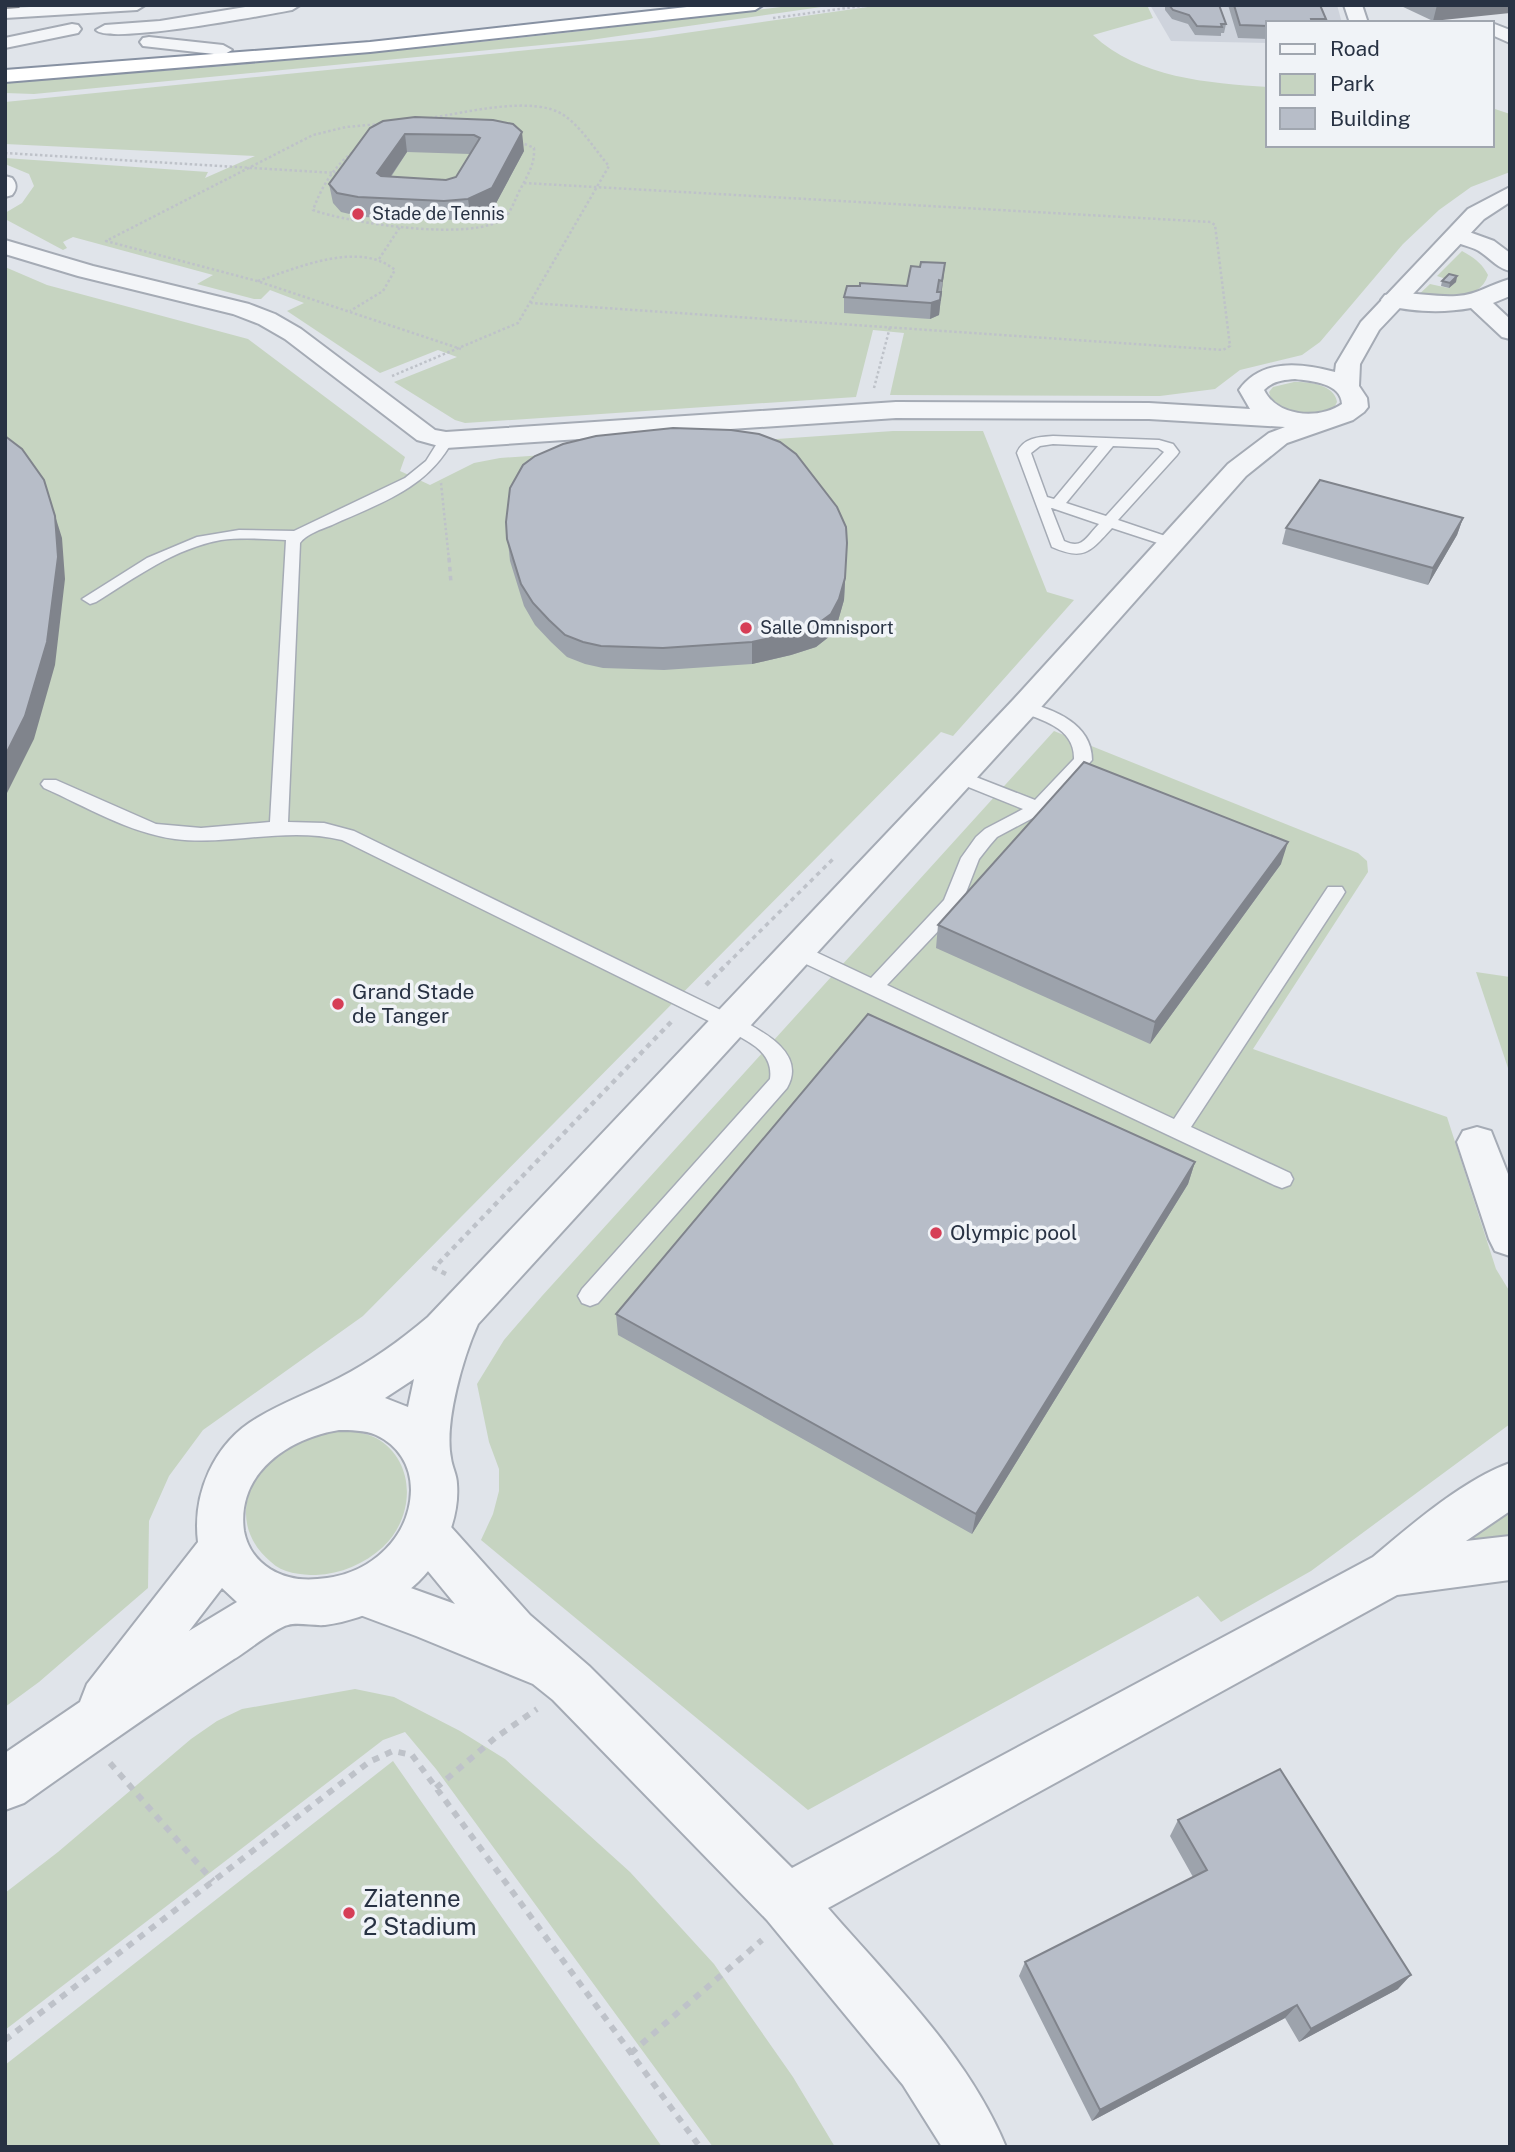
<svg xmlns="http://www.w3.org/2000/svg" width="1515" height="2152" font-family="'Public Sans',sans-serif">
  <rect width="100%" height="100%" fill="#e0e4ea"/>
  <path fill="#ced3dc" d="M 1150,5 L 1337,5 L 1342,23 L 1268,23 L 1268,43 L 1171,41 Z"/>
  <path fill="#c6d4c1" d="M 796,5 L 835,5 L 583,41 L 34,94 L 5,93 L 5,82 C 270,65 533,39 796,5 Z
    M 882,5 L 1147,5 L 1153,18 L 1093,35 C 1139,78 1208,83 1268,87 L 1268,145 L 1492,145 L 1492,108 L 1510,114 L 1510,172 L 1471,187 L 1439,210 L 1403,244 L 1320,342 L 1302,355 L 1240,370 L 1215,389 L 1160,396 L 890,395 L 904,333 L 873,330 L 856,397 L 465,423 L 455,420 L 394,382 L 457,357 L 438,350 L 380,373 L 287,311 L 304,303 L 270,290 L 261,299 L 254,299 L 197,284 L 213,275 L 73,237 L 63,242 L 67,248 L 63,250 L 5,219 L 5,213 L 22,203 L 34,186 L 29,174 L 5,164 L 5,158 L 208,172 L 205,178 L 255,156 L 5,144 L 5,102 L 650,38 Z
    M 1462,251 C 1473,257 1482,263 1488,275 C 1480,303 1437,298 1414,299 L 1430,284 L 1448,288 L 1455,282 L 1437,276 Z
    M 5,267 L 47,285 L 248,339 L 405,457 L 400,471 L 430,485 L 474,463 L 500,458 L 893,431 L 983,431 L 1047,592 L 1074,600 L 953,736 L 941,732 L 363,1316 L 203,1430 L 169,1476 L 149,1521 L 148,1588 L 39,1682 L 5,1707 Z
    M 1294,382 C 1309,382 1334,384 1337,402 L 1334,408 C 1313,417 1287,415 1271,399 L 1269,392 L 1273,387 Z
    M 1054,731 L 1358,853 L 1367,861 L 1368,872 L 1253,1049 L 1447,1117 L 1496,1269 L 1510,1292 L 1510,1424 L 1311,1571 L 1221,1622 L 1198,1596 L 808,1810 L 481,1540 L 493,1514 L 499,1491 L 499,1469 L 489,1442 L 477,1384 L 504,1340 L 542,1296 Z
    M 1476,972 L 1510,977 L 1510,1074 Z
    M 351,1430 C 359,1433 369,1434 376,1438 C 417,1461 415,1517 383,1547 C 364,1564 341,1574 316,1575 C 301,1575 282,1573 271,1562 C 225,1523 248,1468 294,1442 C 312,1432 331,1431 351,1430 Z
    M 1510,1513 L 1510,1547 L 1456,1548 Z
    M 355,1689 L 394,1697 L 460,1731 L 505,1759 L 630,1872 L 714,1964 L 793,2077 L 835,2147 L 713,2147 L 436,1769 L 405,1732 L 383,1740 L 5,2030 L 5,1893 L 58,1852 L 191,1739 L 217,1721 L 242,1709 Z
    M 393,1761 L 662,2147 L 5,2147 L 5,2065 Z"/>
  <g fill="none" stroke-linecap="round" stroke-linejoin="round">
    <defs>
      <path id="service" d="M 446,436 L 453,440 C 427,489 380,503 332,525 C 322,529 306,534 300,543 L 288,822 L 324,823 L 354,831 L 737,1018 C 762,1031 807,1053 787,1088 L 598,1303 L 590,1306 L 582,1303 L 578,1296 L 582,1289 L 770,1079 C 774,1050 745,1040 723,1028 L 342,840 C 286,826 231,846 175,839 C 129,833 85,806 44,788 L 41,784 L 44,780 L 56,780 L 156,824 L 201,828 L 270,822 L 286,540 C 265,539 243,537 221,540 C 175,548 135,578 96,602 L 90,604 L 82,599 L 147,558 L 197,537 L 239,530 L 294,531 L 405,478 L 426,461 L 441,437 Z
        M 1053,436 L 1159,440 L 1173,444 L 1179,452 L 1177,455 L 1118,520 L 1177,540 L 1180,543 L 1177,546 L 1167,546 L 1112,528 C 1090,552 1084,561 1052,547 L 1017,453 C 1023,438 1038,437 1053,436 ZM 1053,444 L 1098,446 L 1054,499 L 1047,497 L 1031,453 L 1040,446 ZM 1113,446 L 1158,448 L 1164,452 L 1106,516 L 1066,503 ZM 1051,508 L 1052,508 L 1099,524 C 1086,537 1083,550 1064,541 Z
        M 1024,702 C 1054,709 1092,724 1092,760 L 1044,812 L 997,837 L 990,845 L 979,859 L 960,908 L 887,985 L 1174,1119 L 1328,887 L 1342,887 L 1345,892 L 1342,897 L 1191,1127 L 1290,1173 L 1293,1179 L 1290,1185 L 1282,1188 L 1274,1185 L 789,956 L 786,951 L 789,946 L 803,946 L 871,978 L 944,900 L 961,858 L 976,837 L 985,829 L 1023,809 L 951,780 L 948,776 L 951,772 L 963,772 L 1035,800 L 1074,759 C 1075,728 1042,720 1018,711 L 1016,707 L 1018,703 Z"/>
      <path id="minor" d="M 78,5 L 145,5 L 137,10 L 5,18 L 5,8 Z
        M 258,5 L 300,5 L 292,10 C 265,15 109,45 96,30 L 105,25 L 160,21 Z
        M 1344,5 L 1362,5 L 1368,23 L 1350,23 Z
        M 1492,23 L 1510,30 L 1510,43 L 1492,35 Z
        M 72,24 L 78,25 L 81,29 L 78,33 L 5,48 L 5,38 Z
        M 149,37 L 223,45 L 232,50 L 223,55 L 143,46 L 140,42 L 143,38 Z
        M 1458,228 L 1494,241 L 1510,253 L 1510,271 C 1497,268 1490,258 1479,251 C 1469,245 1455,245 1447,235 L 1450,230 Z
        M 1510,279 L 1510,296 L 1493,303 L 1510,319 L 1510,339 L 1502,337 L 1471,308 C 1444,313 1412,312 1385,305 L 1381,300 L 1385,295 C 1407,290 1434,298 1457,296 C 1477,295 1491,284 1510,279 Z
        M 1477,1127 L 1491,1131 L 1510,1179 L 1510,1256 L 1495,1251 L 1489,1239 L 1457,1142 L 1463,1131 Z
        M 1510,1463 L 1510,1511 L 1466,1541 L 1510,1536 L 1510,1580 L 1397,1595 L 828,1908 C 892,1982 968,2055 1006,2147 L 942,2147 L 903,2085 L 767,1920 L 553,1700 L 533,1684 L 416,1636 L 344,1609 L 337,1593 L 344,1577 L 361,1570 L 455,1604 L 409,1548 L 402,1533 L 409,1518 L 426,1511 L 443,1518 L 530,1615 L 589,1666 L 792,1868 L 1373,1557 C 1411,1525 1463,1480 1510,1463 Z"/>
      <path id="tertiary" d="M 5,176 L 12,178 C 17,184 17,189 12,195 L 5,197 Z
        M 1510,187 L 1510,202 L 1484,219 L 1379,330 L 1360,364 L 1359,386 L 1367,398 L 1368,407 L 1364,412 L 1353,420 L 1287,443 L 1246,476 L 1035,714 L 478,1324 C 463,1357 444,1423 451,1458 C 452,1467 457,1475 457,1484 C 459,1509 451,1533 439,1555 C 417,1595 369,1619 325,1625 C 314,1626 298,1622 288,1625 C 277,1627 246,1652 234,1659 C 163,1705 93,1754 24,1803 L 5,1810 L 5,1753 L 80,1702 L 87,1684 L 198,1542 C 192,1494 214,1443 257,1418 C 283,1402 312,1392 339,1378 C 372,1361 401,1340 428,1317 L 1013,700 L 1228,464 L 1269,433 L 1285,427 L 1149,419 L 896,418 L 446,448 L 417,440 L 285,339 L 259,324 L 233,314 L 78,276 L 5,254 L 5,240 L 93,266 L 249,304 L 275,314 L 301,329 L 435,430 L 446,432 L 896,402 L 1149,403 L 1250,409 L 1239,390 C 1261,358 1302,363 1335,372 L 1336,364 L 1361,322 L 1468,209 ZM 1295,379 C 1312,381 1341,383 1342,404 C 1319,420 1277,417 1264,390 C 1273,381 1282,380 1295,379 ZM 414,1379 L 408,1407 L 385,1398 ZM 339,1430 C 350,1430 365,1430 376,1435 C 398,1445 411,1465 411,1490 C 410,1537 372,1572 327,1578 C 306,1581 288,1580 270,1569 C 256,1560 247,1547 244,1531 C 236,1473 289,1438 339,1430 ZM 222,1588 L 237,1602 L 189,1631 Z"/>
      <path id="trunk" d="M 705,5 L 763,5 L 755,10 L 370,52 L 5,82 L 5,70 L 370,42 Z"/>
    </defs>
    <use href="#service" stroke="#a5abb5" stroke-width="3"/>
    <use href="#minor" stroke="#a5abb5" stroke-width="4"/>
    <use href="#tertiary" stroke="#a5abb5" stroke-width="4"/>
    <use href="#trunk" stroke="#8791a2" stroke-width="4"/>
    <path stroke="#bec2c9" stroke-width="2.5" stroke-dasharray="2.5 2.5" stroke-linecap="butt" d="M 773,18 L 869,5
      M 380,124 L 346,127 L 313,135 L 106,241 L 257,281 L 461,349
      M 406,132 C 449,133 494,129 534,148 C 535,164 528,174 521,188 C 516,196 512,211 505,217 C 477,243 348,223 313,210 C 329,166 359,136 406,132 Z
      M 5,153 L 336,173
      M 524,183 L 1211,222 L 1215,225 L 1230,346 L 1223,350 L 531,303
      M 379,259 L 400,227
      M 258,281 C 297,268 359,240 395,270 L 383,291 L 350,311
      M 392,376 L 518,323 L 609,166 C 595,150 583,129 565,116 C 535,94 465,113 430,118
      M 874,388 L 890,327
      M 441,483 L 449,560"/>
    <path stroke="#bec2c9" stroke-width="3.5" stroke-dasharray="4.5 4.5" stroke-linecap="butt" d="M 449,558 L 451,583
      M 727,964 L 834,858"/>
    <path stroke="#bec2c9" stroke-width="4.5" stroke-dasharray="5 5" stroke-linecap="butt" d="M 706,985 L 728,963
      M 446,1274 L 434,1268 L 671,1022"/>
    <path stroke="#bec2c9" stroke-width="6" stroke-dasharray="7 7" stroke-linecap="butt" d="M 110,1763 L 213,1881
      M 436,1788 L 495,1738 L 537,1709
      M 5,2040 L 369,1762 L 393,1751 L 412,1755 L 700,2147
      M 631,2053 L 762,1940"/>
    <use href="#service" fill="#f3f5f8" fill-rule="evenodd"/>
    <use href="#minor" fill="#f3f5f8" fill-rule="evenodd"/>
    <use href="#tertiary" fill="#f3f5f8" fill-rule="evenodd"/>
    <use href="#trunk" fill="#fff" fill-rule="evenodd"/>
  </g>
  <path fill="#9da3ac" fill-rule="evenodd" d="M 1165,5 L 1219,5 L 1226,24 L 1224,33 L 1221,33 L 1221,36 L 1195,35 L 1188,24 L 1172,19 L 1165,10 Z
    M 1228,5 L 1320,5 L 1326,19 L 1325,23 L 1268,23 L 1268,39 L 1238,38 Z
    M 1399,5 L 1510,5 L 1433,21 Z
    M 415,117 L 524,151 L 494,207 L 471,219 L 446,220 L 362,217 L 341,212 L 333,203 L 329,184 ZM 407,152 L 470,154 L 456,177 L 446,180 L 391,177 Z
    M 945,263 L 939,315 L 930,319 L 844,313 L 844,297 L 907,286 L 920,267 Z
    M 1457,276 L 1456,282 L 1449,288 L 1441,286 L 1442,281 Z
    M 1463,518 L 1457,535 L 1428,585 L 1282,544 L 1286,528 Z
    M 506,522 L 846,565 L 844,600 L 838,621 L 830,636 L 816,647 L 791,655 L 752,664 L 664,670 L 603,668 L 585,664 L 567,657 L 551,642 L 535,625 L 524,606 L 510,561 Z
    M 1281,864 L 1150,1044 L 936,948 L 938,925 Z
    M 1195,1162 L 1188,1184 L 972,1534 L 618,1335 L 616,1314 Z
    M 1178,1820 L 1398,1989 L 1299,2042 L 1285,2018 L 1092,2121 L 1019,1976 L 1025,1962 L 1193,1877 L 1170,1836 Z"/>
  <path fill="#80848c" d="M 5,5 L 22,5 L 19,8 L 5,9 Z
    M 1437,5 L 1510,5 L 1510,13 L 1433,21 Z
    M 522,132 L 524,151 L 494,207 L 471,219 L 468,199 Z
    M 405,134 L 407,152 L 380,192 L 377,173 Z
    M 945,263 L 939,315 L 930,319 L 931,303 L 939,280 L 937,301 L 940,300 Z
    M 1457,276 L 1456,282 L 1449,288 L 1450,283 Z
    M 44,480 L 62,538 L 65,579 L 55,665 L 34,739 L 5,797 L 5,756 Z
    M 1463,518 L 1457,535 L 1428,585 L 1433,568 Z
    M 847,543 L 844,600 L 838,621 L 830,636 L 816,647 L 791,655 L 752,664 L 752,642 Z
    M 1288,842 L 1281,864 L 1150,1044 L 1155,1022 Z
    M 1195,1162 L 1188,1184 L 972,1534 L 976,1514 Z
    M 1411,1975 L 1398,1989 L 1299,2042 L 1311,2029 Z
    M 1297,2005 L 1285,2018 L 1092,2121 L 1100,2110 Z"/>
  <path fill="#b7bdc8" stroke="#80848c" stroke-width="2" fill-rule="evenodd" d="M 1169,5 L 1219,5 L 1226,24 L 1221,24 L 1222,27 L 1197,26 L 1189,15 L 1173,10 Z
    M 1234,5 L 1320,5 L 1326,19 L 1311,19 L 1312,23 L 1268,23 L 1268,26 L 1240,25 Z
    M 415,117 L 493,120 L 513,124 L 522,132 L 492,188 L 468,199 L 444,201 L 358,197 L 337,193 L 329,184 L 370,128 L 383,121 ZM 405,134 L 474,135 L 480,138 L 456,177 L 446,180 L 381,176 L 377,173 Z
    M 921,262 L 945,263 L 942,281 L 939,280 L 937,292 L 941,292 L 940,300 L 931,303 L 844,297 L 847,286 L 860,286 L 860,283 L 907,286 L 911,266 L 920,267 Z
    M 1449,274 L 1457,276 L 1450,283 L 1442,281 Z
    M 673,428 L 731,430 L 759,434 L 780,442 L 796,454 L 837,507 L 846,527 L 847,543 L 845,578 L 839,599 L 831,614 L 816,625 L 792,633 L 752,642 L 663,648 L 601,646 L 583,642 L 565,635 L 549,620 L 533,603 L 521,584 L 507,539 L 506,522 L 510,488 L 523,465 L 535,456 L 563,444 L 596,436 Z
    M 5,436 L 22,449 L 44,480 L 55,516 L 58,557 L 47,642 L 25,716 L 5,756 Z
    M 1320,480 L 1463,518 L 1433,568 L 1286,528 Z
    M 1084,762 L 1288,842 L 1155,1022 L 938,925 Z
    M 868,1014 L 1195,1162 L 976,1514 L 616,1314 Z
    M 1280,1769 L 1411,1975 L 1311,2029 L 1297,2005 L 1100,2110 L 1025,1962 L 1207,1870 L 1178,1820 Z"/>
  <g fill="#d63e56" stroke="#f0f3f7" stroke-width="2.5">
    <circle cx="358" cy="214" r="7"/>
    <circle cx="746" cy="628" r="7"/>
    <circle cx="338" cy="1004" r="7"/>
    <circle cx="936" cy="1233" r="7"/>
    <circle cx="349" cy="1913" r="7"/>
  </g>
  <g text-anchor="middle" stroke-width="7" stroke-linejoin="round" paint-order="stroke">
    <g font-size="18" fill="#283243" stroke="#f0f3f7" text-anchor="start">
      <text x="372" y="220">Stade de Tennis</text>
      <text x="760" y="634">Salle Omnisport</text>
    </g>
    <g font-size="21" fill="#283243" stroke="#f0f3f7" text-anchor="start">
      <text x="352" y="999">Grand Stade<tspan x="352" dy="24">de Tanger</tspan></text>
      <text x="950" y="1240">Olympic pool</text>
    </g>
    <g font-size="24" fill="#283243" stroke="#f0f3f7" text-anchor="start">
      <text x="363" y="1907">Ziatenne<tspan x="363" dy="28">2 Stadium</tspan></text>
    </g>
  </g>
  <rect width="1515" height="2152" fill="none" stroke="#283243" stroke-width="14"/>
  <rect x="1266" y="21" width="228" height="126" fill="#f0f3f7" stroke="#a0a6af" stroke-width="2"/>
  <rect x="1280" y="44" width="35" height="10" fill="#f3f5f8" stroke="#a0a6af" stroke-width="2"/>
  <text x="1330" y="56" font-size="21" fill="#283243">Road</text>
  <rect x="1280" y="74" width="35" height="21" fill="#c6d4c1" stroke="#a0a6af" stroke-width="2"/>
  <text x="1330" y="91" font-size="21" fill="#283243">Park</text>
  <rect x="1280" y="108" width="35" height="21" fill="#b7bdc8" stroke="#a0a6af" stroke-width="2"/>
  <text x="1330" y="126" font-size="21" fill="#283243">Building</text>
</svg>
